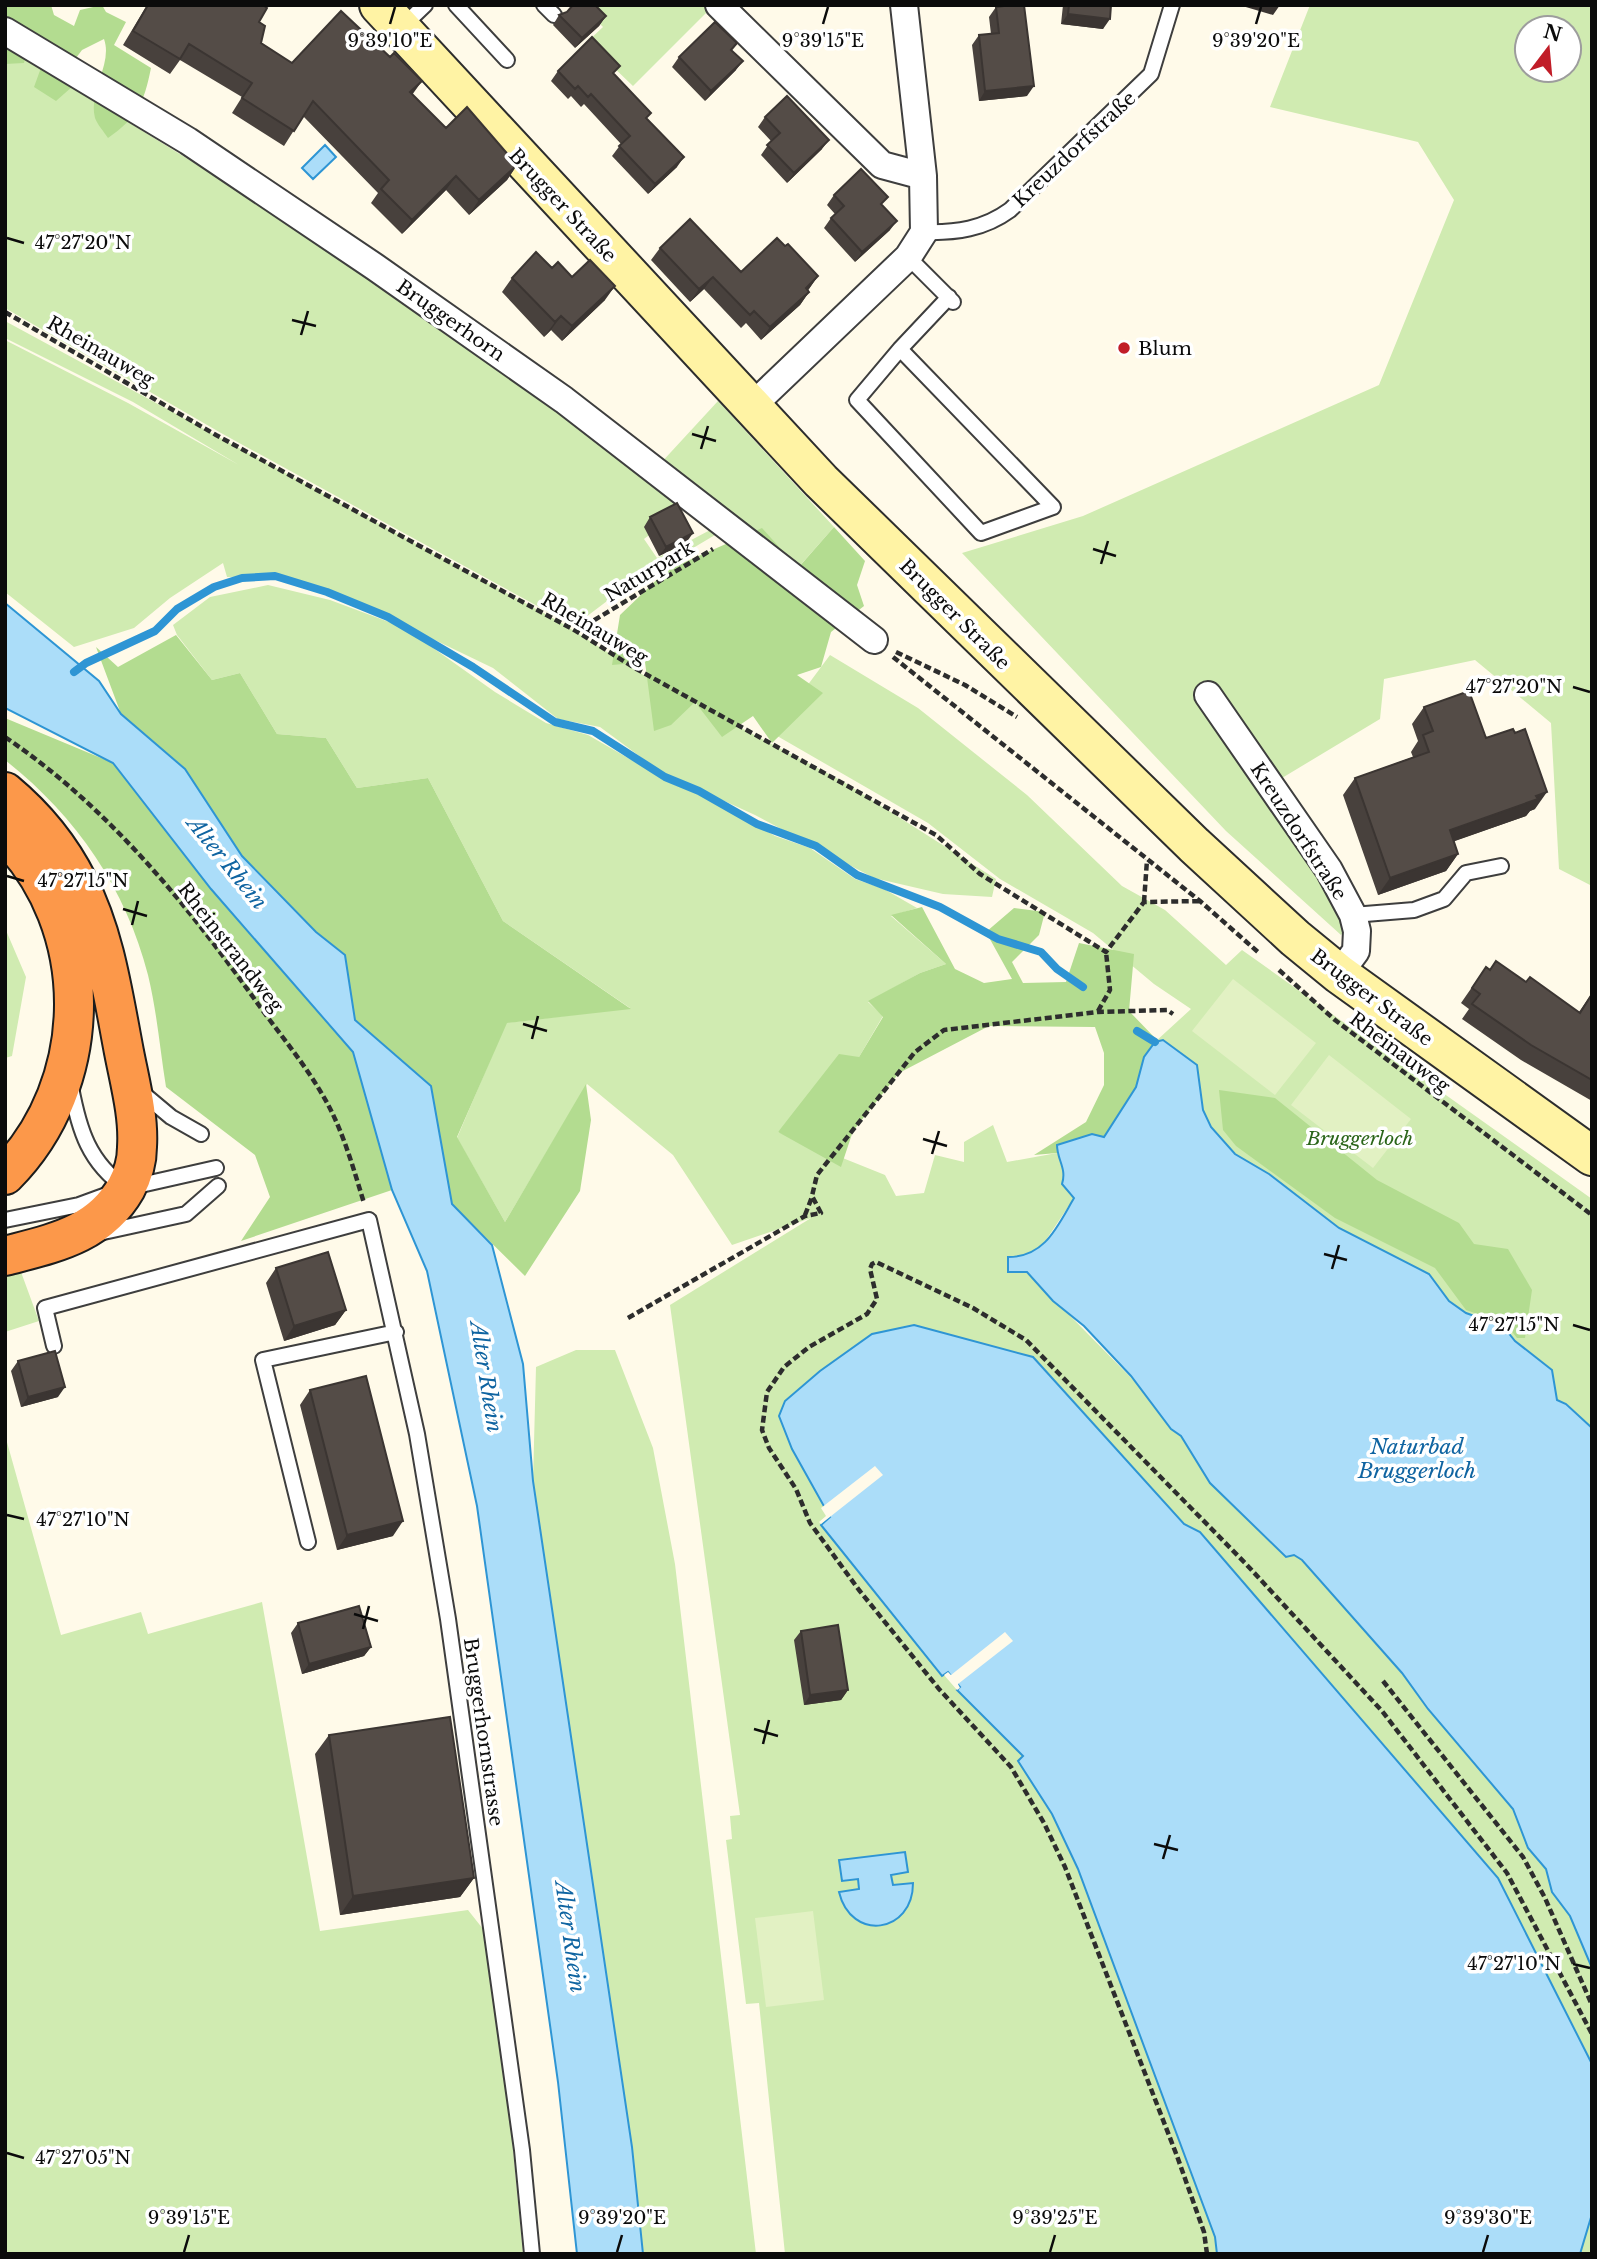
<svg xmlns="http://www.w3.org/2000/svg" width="1597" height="2259" font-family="'Libre Baskerville',serif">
  <rect width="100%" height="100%" fill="#fffae9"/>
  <path fill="#d0ebb1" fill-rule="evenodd" d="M 581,5 L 706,5 L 710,9 L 633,86 L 587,42 L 603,27 Z
    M 1310,5 L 1592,5 L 1592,886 L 1559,869 L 1551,723 L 1475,660 L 1384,679 L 1380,719 L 1282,778 L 1261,747 L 1206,684 L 1193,690 L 1301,843 L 1345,930 L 1341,935 L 1226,831 L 962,553 L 1083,516 L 1379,385 L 1454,200 L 1418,142 L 1270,107 ZM 1527,28 L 1569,28 L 1569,70 L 1527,70 Z
    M 5,48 C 242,187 471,340 688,506 L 644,539 L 657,558 L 714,528 L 715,535 L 619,592 L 574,626 L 221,433 L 5,308 Z
    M 5,321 L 560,622 L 659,685 L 842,781 L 996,879 L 992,897 L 943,894 L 874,878 L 755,815 L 661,772 L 600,727 L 558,719 L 493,668 L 358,603 L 283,576 L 227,577 L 223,563 L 170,598 L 134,628 L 74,647 L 5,592 L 5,340 L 128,403 L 239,465 L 133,402 L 5,338 Z
    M 718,401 L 834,527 L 796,570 L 659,465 Z
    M 268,585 L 330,600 L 405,628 L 495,692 L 546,723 L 588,735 L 675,785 L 703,795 L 775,836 L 810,848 L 855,879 L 884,889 L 917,908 L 891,916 L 946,964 L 920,973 L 868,1002 L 883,1016 L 859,1057 L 778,1132 L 885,1175 L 896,1196 L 924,1193 L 935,1155 L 964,1162 L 964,1142 L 993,1125 L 1007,1162 L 1057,1153 L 1064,1165 L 1062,1184 L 1074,1198 L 1044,1243 L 1027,1257 L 1027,1272 L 1147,1394 L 1171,1429 L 1181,1436 L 1210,1483 L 1239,1511 L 1302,1560 L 1402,1673 L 1513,1809 L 1528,1848 L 1546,1869 L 1552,1892 L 1570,1916 L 1592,1968 L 1592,2254 L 785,2254 L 759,2003 L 746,2004 L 726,1840 L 732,1839 L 730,1816 L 740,1815 L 670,1305 L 811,1218 L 732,1245 L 673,1155 L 587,1084 L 505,1222 L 457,1138 L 506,1023 L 630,1008 L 503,921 L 428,778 L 357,788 L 326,738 L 277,734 L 240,673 L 212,680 L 177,635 L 173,625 L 210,597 Z
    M 830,655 L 918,708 L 1027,795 L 1122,886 L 1165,910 L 1226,965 L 1242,950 L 1592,1199 L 1592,1428 L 1567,1404 L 1557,1400 L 1552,1370 L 1514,1341 L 1510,1332 L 1487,1319 L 1466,1313 L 1449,1301 L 1429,1274 L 1339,1228 L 1269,1174 L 1235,1154 L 1211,1127 L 1203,1110 L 1197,1065 L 1163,1040 L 1155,1042 L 1191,1009 L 1154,984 L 1093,933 L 1000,879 L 928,823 L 772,733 Z
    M 5,928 L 26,977 L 12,1056 L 5,1058 Z
    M 21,1272 L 39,1321 L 5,1332 L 5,1275 Z
    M 576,1350 L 615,1350 L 653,1448 L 675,1564 L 756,2254 L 643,2254 L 632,2147 L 533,1481 L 536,1367 Z
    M 5,1435 L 61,1635 L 141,1612 L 148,1634 L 262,1602 L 320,1931 L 468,1910 L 483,1929 L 511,2129 L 523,2254 L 5,2254 Z"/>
  <path fill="#b3dc90" d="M 5,5 L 51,5 L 54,15 L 74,26 L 80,10 L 102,5 L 106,12 L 126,22 L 114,45 L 151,68 C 144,103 137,118 108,138 C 104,132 97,124 95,118 C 88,91 113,64 104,39 L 82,50 L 70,66 L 73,86 L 56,101 L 34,87 L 42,65 L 26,54 L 24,63 L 5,64 Z
    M 834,527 L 865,561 L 857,585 L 864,606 L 831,632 L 821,667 L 797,675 L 823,693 L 772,743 L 753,716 L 722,737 L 695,702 L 671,725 L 654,731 L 645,662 L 612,665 L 620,615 L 667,570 L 762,528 L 798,568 Z
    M 176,635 L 212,680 L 240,673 L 277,734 L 326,738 L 357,788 L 428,778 L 503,921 L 631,1009 L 507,1023 L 457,1137 L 505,1222 L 586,1084 L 591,1120 L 580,1191 L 525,1276 L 452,1204 L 431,1086 L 355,1020 L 345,955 L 316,932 L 242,856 L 184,768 L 121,714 L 96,647 L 118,667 Z
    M 5,718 L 113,763 L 211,889 L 353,1052 L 392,1190 L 241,1241 L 270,1197 L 255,1155 L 166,1087 C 160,1050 157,1012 148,975 C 126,888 75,815 5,760 Z
    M 922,907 L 955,969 L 984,983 L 1012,979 L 986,932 L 1014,908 L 1045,912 L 1039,935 L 1012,962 L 1023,983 L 1066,982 L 1079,943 L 1134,954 L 1129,1011 L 1156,1039 L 1144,1057 L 1136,1087 L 1104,1137 L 1058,1145 L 1057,1153 L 1034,1155 L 1086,1122 L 1104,1085 L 1104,1053 L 1095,1027 L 989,1026 L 899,1073 L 853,1131 L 841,1167 L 778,1132 L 839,1054 L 859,1057 L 883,1017 L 868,1001 L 920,973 L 946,964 L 891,915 Z
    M 1219,1090 L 1275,1098 L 1377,1180 L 1459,1223 L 1474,1244 L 1508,1249 L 1532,1290 L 1525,1338 L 1517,1338 L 1506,1324 L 1466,1310 L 1435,1268 L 1335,1218 L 1236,1146 L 1223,1130 Z"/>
  <path fill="#e2f1c3" d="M 1233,979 L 1316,1043 L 1275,1095 L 1192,1031 Z
    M 1329,1055 L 1411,1119 L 1373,1168 L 1291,1105 Z
    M 813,1911 L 824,2000 L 766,2007 L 755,1918 Z"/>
  <path fill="#abddf9" stroke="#2e95d4" stroke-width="2" d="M 325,145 L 336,157 L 313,179 L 302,168 Z
    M 5,603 L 99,681 L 121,714 L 185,769 L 242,856 L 316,932 L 345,955 L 355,1020 L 431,1086 L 452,1204 L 492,1245 L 523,1364 L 533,1481 L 632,2147 L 643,2254 L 577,2254 L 558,2082 L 477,1506 L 427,1271 L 392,1190 L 353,1052 L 211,889 L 113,763 L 5,708 Z
    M 1163,1040 L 1197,1065 L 1203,1110 L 1211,1127 L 1235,1154 L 1269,1174 L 1339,1228 L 1429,1274 L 1449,1301 L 1466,1313 L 1503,1326 L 1515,1341 L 1552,1370 L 1557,1400 L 1566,1404 L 1592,1428 L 1592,1968 L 1570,1916 L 1552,1892 L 1546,1869 L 1528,1848 L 1513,1809 L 1428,1709 L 1402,1673 L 1302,1560 L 1294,1555 L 1286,1557 L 1210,1483 L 1181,1436 L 1171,1429 L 1131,1376 L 1084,1326 L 1053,1301 L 1027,1272 L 1008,1272 L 1008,1257 C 1045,1257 1057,1227 1074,1198 L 1062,1184 C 1067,1168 1057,1160 1057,1145 L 1092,1134 L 1104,1137 L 1136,1087 L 1144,1057 L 1155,1042 Z
    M 914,1325 L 1033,1357 L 1184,1524 L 1200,1532 L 1498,1878 L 1592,2064 L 1592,2214 L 1580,2254 L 1217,2254 L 1215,2237 L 1078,1869 L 1052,1814 L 1018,1761 L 1023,1756 L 957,1690 L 960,1687 L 948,1672 L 942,1676 L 821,1525 L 830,1517 L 792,1449 L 779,1416 L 785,1401 L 820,1371 L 872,1334 Z
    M 905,1852 L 908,1872 L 891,1875 L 893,1885 L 913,1883 C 913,1934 851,1942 839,1892 L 859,1889 L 858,1879 L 842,1881 L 839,1860 Z"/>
  <path fill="#fffae9" d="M 875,1466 L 883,1475 L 821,1524 L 819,1522 L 826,1516 L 821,1508 Z
    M 1005,1632 L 1013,1641 L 958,1684 L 960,1688 L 957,1690 L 944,1675 L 948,1672 L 951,1675 Z"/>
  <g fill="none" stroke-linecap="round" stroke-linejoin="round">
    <path stroke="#2e95d4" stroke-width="8" d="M 74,672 L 86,663 L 155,631 L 177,609 L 214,587 L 242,578 L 275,576 L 327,592 L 388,617 L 473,667 L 555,722 L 593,731 L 665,777 L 699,791 L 757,824 L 816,846 L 857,875 L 940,907 L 998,939 L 1041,952 L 1057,969 L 1083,987
      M 1137,1031 L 1155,1042"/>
    <defs>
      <path id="service" d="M 456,5 L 507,60
        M 544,5 L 554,15
        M 402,27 L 425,5
        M 924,232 C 956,233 984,229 1010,210 L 1151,74 L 1172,5
        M 908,257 L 953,302
        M 900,349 L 1053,507 L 981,533 L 857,400 Z
        M 900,349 L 949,297
        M 1353,915 L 1414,910 L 1444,899 L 1466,873 L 1501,866
        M 71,1087 C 79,1130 89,1163 126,1188
        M 140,1091 L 171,1117 L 201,1134
        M 132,1187 L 216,1168
        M 5,1220 L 79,1205 L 109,1194
        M 99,1233 L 186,1214 L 218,1186
        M 54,1346 L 45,1308 L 369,1220 L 417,1434 L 448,1619 L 522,2150 L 532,2254
        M 308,1542 L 263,1360 L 396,1332"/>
      <path id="minor" d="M 719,5 L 882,165 L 923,176
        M 5,31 L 188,141 L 375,267 L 564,400 L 874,640
        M 750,408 L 908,257 L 924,232 L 923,176 L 904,5
        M 1208,695 L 1329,870 L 1353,915 L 1357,931 L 1356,951 L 1339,974"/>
      <path id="secondary" d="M 379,5 L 821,481 L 1194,845 L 1295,938 L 1339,974 L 1592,1156"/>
      <path id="motorway" d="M 5,792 C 35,817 60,847 78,883 C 105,935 113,995 124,1052 C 130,1083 139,1116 137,1147 C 137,1161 133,1175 126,1188 C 99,1235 54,1243 5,1256
        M 5,834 C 98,926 96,1084 5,1175"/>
    </defs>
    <use href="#service" stroke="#3e3e3e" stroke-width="18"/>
    <use href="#minor" stroke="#3e3e3e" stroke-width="30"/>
    <use href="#secondary" stroke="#2d2d2d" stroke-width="42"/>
    <use href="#motorway" stroke="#1c1c1c" stroke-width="42"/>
    <path stroke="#2d2d2d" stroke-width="4.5" stroke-dasharray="7 3.5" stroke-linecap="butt" d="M 5,312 L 216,435 L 576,631 L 633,667 L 936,835 L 980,874 L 1106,952 L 1144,902 L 1200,901
      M 576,631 L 713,549
      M 896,652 L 965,685 L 1017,717
      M 893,657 L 1200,901 L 1259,953
      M 5,737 C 111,809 190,908 263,1011 C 283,1038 305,1065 322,1094 C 342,1127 353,1167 364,1203
      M 1144,902 L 1147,860
      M 1279,970 L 1335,1020 L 1592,1215
      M 1098,1011 L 1110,990 L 1106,952
      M 805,1215 L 812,1197
      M 628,1318 L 805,1216 L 821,1213 L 812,1196 L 817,1175 L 915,1052 L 944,1030 L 1098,1012 L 1167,1010 L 1173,1014
      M 1383,1681 L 1523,1857 L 1545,1898 L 1592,2005
      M 1207,2254 L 1204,2232 L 1177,2156 L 1065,1867 L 1044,1823 L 1011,1767 L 939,1689 L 859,1590 L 810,1523 L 796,1489 L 769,1448 L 762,1430 L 767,1392 L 784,1367 L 809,1347 L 867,1314 L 877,1299 L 870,1269 L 872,1264 L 876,1262 L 973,1308 L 1026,1340 L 1246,1564 L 1382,1711 L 1507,1873 L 1592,2034"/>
    <use href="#service" stroke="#fff" stroke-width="14"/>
    <use href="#minor" stroke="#fff" stroke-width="26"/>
    <use href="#secondary" stroke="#fff3a4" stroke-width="38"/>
    <use href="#motorway" stroke="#fc984a" stroke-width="38"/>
  </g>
  <path fill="#48413d" d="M 147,5 L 263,5 L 259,22 L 261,43 L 292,63 L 412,94 L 446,128 L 517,165 L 507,180 L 469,215 L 446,190 L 402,234 L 371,203 L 378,193 L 303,116 L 284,146 L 232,113 L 242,97 L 180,60 L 170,74 L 123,45 Z
    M 1063,5 L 1111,5 L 1103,29 L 1061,24 Z
    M 996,7 L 1027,96 L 979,101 L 972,45 L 979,35 L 991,34 L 989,17 Z
    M 559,15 L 606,16 L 599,26 L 575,48 L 553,25 Z
    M 732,51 L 736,70 L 705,101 L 672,67 L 679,57 Z
    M 558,71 L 614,75 L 647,118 L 677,167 L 648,194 L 612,156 L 621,144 L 584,104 L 581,107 L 571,96 L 568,99 L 551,81 Z
    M 765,117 L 822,149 L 787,183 L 761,155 L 771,141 L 758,127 Z
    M 834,195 L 882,205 L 890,230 L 855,262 L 824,228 L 831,218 L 835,214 L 827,205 Z
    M 785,246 L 818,276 L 808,290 L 809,292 L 800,305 L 761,340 L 746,323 L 741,328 L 704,289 L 690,302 L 651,260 L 660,248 L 741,272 Z
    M 552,268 L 572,277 L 605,300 L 562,341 L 551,330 L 544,337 L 502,292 L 512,278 Z
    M 650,517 L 686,543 L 659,556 L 644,527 Z
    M 1424,707 L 1486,738 L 1535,809 L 1530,811 L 1526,816 L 1454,841 L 1458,854 L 1446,871 L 1378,895 L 1343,795 L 1355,778 L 1413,757 L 1411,752 L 1418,741 L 1412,724 Z
    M 1486,967 L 1490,970 L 1526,982 L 1579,1012 L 1592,993 L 1592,1101 L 1521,1060 L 1462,1019 L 1469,1009 L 1461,1003 Z
    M 276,1268 L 346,1310 L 335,1325 L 284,1341 L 266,1283 Z
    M 18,1361 L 58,1397 L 21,1407 L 11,1371 Z
    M 310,1390 L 393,1536 L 337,1550 L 300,1405 Z
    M 298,1623 L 371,1647 L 364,1656 L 302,1674 L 291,1633 Z
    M 801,1631 L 848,1690 L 841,1700 L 804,1705 L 794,1640 Z
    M 329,1735 L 474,1878 L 460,1897 L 340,1915 L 315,1754 Z"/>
  <path fill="#3b3532" d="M 1239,5 L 1280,5 L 1273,15 Z
    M 1068,14 L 1110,19 L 1103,29 L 1061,24 Z
    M 606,16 L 599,26 L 575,48 L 582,38 Z
    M 743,61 L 736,70 L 705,101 L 711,91 Z
    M 422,81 L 412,95 L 410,92 Z
    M 1034,86 L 1027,96 L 979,101 L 985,91 Z
    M 829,140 L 822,149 L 787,183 L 794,173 Z
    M 684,157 L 677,167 L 648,194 L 655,184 Z
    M 517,165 L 507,180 L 469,215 L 479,200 Z
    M 456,176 L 446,190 L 402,234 L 412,220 Z
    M 897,221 L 890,230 L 855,262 L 862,252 Z
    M 818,276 L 809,289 L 797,301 L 806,288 Z
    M 713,277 L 704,289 L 690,302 L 699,289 Z
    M 615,286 L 605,300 L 562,341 L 572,326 Z
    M 809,292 L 800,305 L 761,340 L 770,327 Z
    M 561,316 L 551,330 L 544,337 L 555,322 Z
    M 693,533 L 686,543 L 659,556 L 666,547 Z
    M 1547,792 L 1535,809 L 1530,811 L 1526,816 L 1438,847 L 1450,830 Z
    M 1458,854 L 1446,871 L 1378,895 L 1390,878 Z
    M 346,1310 L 335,1325 L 284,1341 L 294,1326 Z
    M 65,1387 L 58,1397 L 21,1407 L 28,1397 Z
    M 403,1521 L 393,1536 L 337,1550 L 347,1535 Z
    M 371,1647 L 364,1656 L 302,1674 L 309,1664 Z
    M 848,1690 L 841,1700 L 804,1705 L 810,1695 Z
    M 474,1878 L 460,1897 L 340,1915 L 353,1896 Z"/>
  <path fill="#544c47" stroke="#3b3532" stroke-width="2" d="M 148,5 L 263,5 L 267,8 L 259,22 L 265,26 L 261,43 L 292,63 L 341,11 L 390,57 L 394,53 L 422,81 L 410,92 L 446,128 L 467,107 L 517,165 L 479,200 L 456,176 L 412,220 L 381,189 L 389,180 L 313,101 L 294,131 L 242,98 L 252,83 L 189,44 L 180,59 L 133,31 Z
    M 573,5 L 595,5 L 606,16 L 582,38 L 559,15 L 567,12 Z
    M 1012,5 L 1024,5 L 1034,86 L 985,91 L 979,35 L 999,33 L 996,7 Z
    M 1069,5 L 1111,5 L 1110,19 L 1068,14 Z
    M 715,22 L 737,43 L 731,50 L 743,61 L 711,91 L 679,57 Z
    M 592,37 L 620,66 L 613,73 L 651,113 L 646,118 L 684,157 L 655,184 L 619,146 L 630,136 L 591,94 L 588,97 L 578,86 L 575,89 L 558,71 Z
    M 787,96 L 829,140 L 794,173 L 767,145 L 780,133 L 765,117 Z
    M 861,169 L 888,197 L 881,204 L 897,221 L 862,252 L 831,218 L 844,206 L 834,195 Z
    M 690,219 L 741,272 L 777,238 L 785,246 L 788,244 L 818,276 L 806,288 L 809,292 L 770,327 L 754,311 L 750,315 L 713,277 L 699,289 L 660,248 Z
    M 536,252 L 552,268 L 558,262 L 572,277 L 590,260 L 615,286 L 572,326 L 561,316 L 555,322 L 512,278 Z
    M 677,503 L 693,533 L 666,547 L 650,517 Z
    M 1469,691 L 1486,738 L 1513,729 L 1515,733 L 1525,729 L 1547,792 L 1536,796 L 1538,799 L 1450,830 L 1458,854 L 1390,878 L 1355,778 L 1429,752 L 1423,735 L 1433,731 L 1424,707 Z
    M 1496,961 L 1526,982 L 1530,977 L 1580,1013 L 1592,994 L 1592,1080 L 1531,1045 L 1472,1004 L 1480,994 L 1472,988 L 1486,967 L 1490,970 Z
    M 328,1252 L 346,1310 L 294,1326 L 276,1268 Z
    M 55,1351 L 65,1387 L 28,1397 L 18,1361 Z
    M 366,1376 L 403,1521 L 347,1535 L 310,1390 Z
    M 359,1606 L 371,1647 L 309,1664 L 298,1623 Z
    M 838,1625 L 848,1690 L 810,1695 L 801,1631 Z
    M 450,1717 L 474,1878 L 353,1896 L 329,1735 Z"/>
  <path fill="none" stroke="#0b0b0b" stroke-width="2.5" d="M 390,24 L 395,7M 823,24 L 828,7M 1256,24 L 1261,7M 7,238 L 24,243M 292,320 L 316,326M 301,335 L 308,311M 692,434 L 716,441M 701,449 L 708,426M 1093,549 L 1116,556M 1101,564 L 1108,541M 1573,687 L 1590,692M 7,876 L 24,881M 123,909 L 147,916M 132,925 L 138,901M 523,1024 L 547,1031M 532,1039 L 538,1016M 923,1139 L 947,1146M 932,1154 L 939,1131M 1324,1254 L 1347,1260M 1332,1269 L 1339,1245M 1573,1325 L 1590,1330M 7,1515 L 24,1519M 354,1614 L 378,1621M 363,1629 L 369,1606M 754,1729 L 778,1736M 763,1744 L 769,1720M 1154,1844 L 1178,1850M 1163,1859 L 1170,1835M 1573,1964 L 1590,1968M 7,2153 L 24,2158M 184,2252 L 189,2235M 617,2252 L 622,2235M 1050,2252 L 1055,2235M 1483,2252 L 1488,2235"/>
  <circle fill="#c11d28" stroke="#fff" stroke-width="2.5" cx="1124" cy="348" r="7"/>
  <g text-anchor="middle" stroke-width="7" stroke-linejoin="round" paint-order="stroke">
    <g font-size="19" fill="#0b0b0b" stroke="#fff">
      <text transform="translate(1074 149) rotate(-43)" y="7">Kreuzdorfstraße</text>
      <text transform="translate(563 205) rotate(47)" y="7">Brugger Straße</text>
      <text transform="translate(451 320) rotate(35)" y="7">Bruggerhorn</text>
      <text transform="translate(101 351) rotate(30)" y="7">Rheinauweg</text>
      <text transform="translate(649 571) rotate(-31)" y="7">Naturpark</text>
      <text transform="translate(955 614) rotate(45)" y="7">Brugger Straße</text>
      <text transform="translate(595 628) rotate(31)" y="7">Rheinauweg</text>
      <text transform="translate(1299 831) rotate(57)" y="7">Kreuzdorfstraße</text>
      <text transform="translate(231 947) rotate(52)" y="7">Rheinstrandweg</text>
      <text transform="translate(1372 997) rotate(37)" y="7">Brugger Straße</text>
      <text transform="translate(1400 1052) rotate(37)" y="7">Rheinauweg</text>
      <text transform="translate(484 1732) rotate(82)" y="7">Bruggerhornstrasse</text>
    </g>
    <g font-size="19" fill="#0b0b0b" stroke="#fff" text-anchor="start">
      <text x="1138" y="355">Blum</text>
    </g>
    <g font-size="19" font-style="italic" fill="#2a6519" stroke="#fff">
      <text x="1360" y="1145">Bruggerloch</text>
    </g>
    <g font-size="21" font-style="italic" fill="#0f64a1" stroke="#fff">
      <text transform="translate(227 863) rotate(51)" y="7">Alter Rhein</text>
      <text transform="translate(486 1377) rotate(81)" y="7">Alter Rhein</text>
      <text x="1417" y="1454">Naturbad<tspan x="1417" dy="24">Bruggerloch</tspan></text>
      <text transform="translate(570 1937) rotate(82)" y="7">Alter Rhein</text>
    </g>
  </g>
  <g font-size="18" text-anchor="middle" fill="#0b0b0b" stroke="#fff" stroke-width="7" stroke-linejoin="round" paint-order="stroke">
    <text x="390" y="47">9°39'10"E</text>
    <text x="823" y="47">9°39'15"E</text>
    <text x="1256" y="47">9°39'20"E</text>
    <text x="83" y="249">47°27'20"N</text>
    <text x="1514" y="693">47°27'20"N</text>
    <text x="83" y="887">47°27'15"N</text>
    <text x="1514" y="1331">47°27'15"N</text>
    <text x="83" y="1526">47°27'10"N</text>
    <text x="1514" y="1970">47°27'10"N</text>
    <text x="83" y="2164">47°27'05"N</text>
    <text x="189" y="2224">9°39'15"E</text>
    <text x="622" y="2224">9°39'20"E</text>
    <text x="1055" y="2224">9°39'25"E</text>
    <text x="1488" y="2224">9°39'30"E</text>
  </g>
  <rect width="1597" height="2259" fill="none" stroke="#0b0b0b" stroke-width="14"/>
  <g transform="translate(1548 49) rotate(16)"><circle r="33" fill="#ffffff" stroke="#9d9d9d" stroke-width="2"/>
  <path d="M0-5L12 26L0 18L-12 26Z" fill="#c11d28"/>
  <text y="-10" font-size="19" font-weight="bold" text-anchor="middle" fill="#0b0b0b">N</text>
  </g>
</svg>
